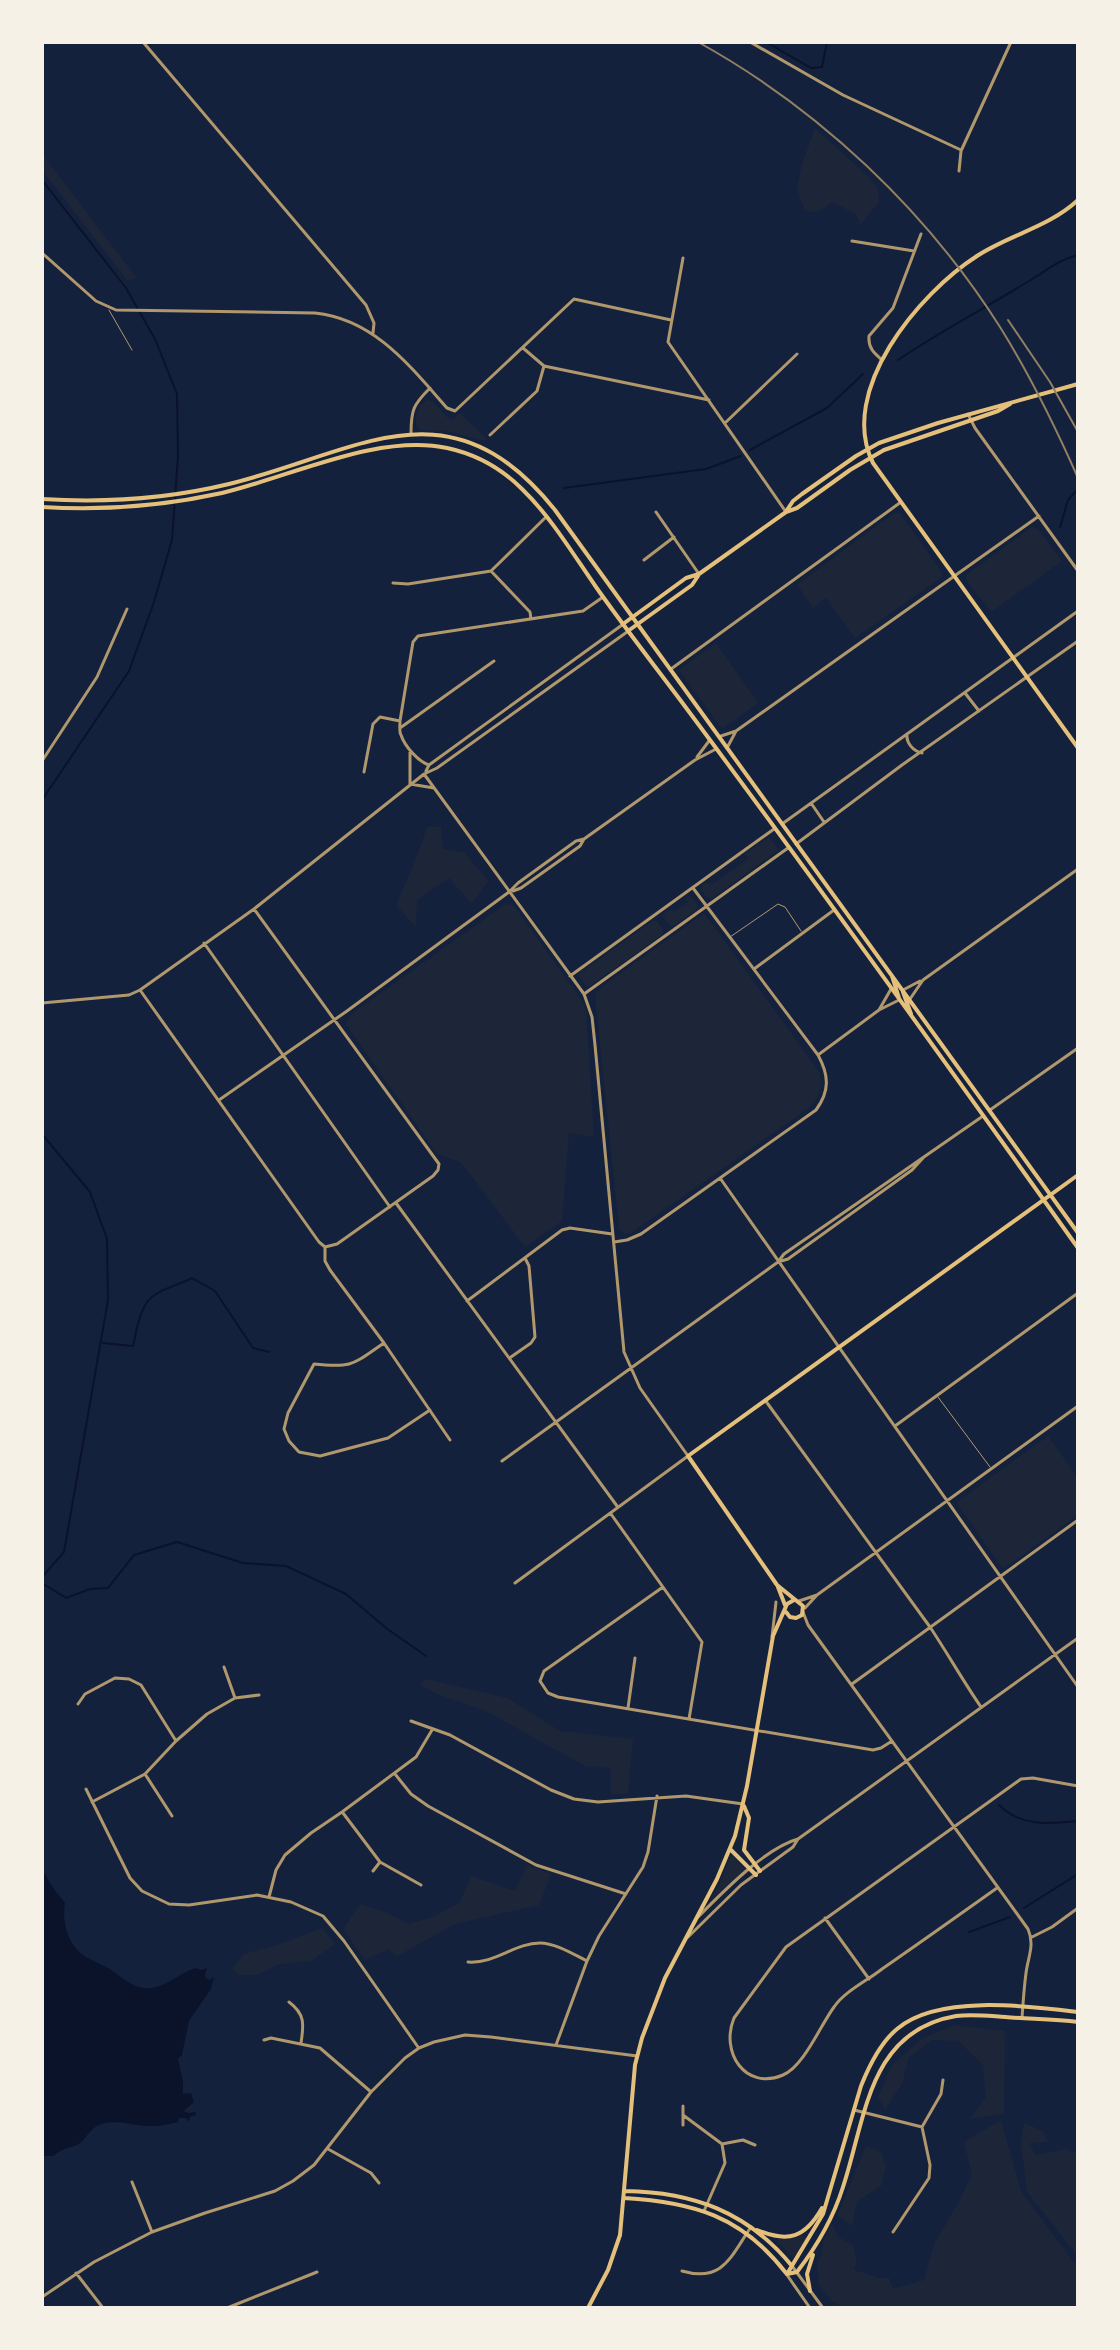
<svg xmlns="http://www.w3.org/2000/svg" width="1120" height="2350" font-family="Mulish,sans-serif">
  <rect width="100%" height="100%" fill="#14213d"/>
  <path fill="#1d2539" d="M 815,128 L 868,176 L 878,188 L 879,202 L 860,225 L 856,214 L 832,202 L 818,212 L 805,211 L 797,188 L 802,164 Z
    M 42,154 L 137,278 L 127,280 L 42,170 Z
    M 427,400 L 432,401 L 449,419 L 453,419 L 460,413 L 487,439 L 484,441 L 448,431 L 420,430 L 416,425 C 415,414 418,406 427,400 Z
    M 894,513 L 900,513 L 942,572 L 942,577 L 855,638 L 826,598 L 813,608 L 797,585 Z
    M 1032,527 L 1038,529 L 1062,561 L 991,612 L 966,580 L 966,575 Z
    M 716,643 L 758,703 L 722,729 L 679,670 Z
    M 427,827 L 441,827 L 443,849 L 465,853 L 488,881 L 472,904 L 449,878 L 417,900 L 416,927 L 396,905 L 415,862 Z
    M 769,837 L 779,850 L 712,898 L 707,898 L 701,890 L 702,886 L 706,883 L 713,884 L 748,859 L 748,857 L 744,854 Z
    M 687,896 L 691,896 L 697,904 L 698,909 L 673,926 L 670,926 L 663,917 L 663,914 L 667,911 L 675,911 L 689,902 L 684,900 Z
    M 510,904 L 515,907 L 582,1001 L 586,1010 L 594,1137 L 569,1133 L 562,1221 L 525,1247 L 464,1166 L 460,1162 L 437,1154 L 346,1024 L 350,1015 L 504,905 Z
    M 703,914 L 707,917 L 820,1073 C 823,1088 820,1095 810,1107 L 631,1233 L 625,1234 L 619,1229 L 595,995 L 603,986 Z
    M 652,921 L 657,921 L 663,930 L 662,935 L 590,986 L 586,986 L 579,977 L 580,973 Z
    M 1048,1436 L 1078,1478 L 1078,1515 L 1003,1569 L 958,1505 L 958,1501 Z
    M 426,1679 L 507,1698 L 560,1731 L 633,1739 L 628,1793 L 611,1795 L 611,1768 L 585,1766 L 484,1710 L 442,1696 L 420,1685 Z
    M 732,1854 L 745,1870 L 715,1896 L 714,1896 Z
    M 527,1865 L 551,1874 L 539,1905 L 455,1924 L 396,1957 L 389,1949 L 365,1960 L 343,1929 L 361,1904 L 388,1913 L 409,1924 L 433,1917 L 460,1902 L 471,1876 L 515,1891 Z
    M 322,1928 L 335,1944 L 311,1961 L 279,1964 L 257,1975 L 238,1975 L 232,1968 L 244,1954 L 274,1946 Z
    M 954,2025 L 1005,2031 L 1004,2114 L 969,2119 L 986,2098 L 983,2065 L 958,2041 L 932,2040 L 909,2057 L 902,2084 L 885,2110 L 878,2097 L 891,2066 L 921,2039 Z
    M 1001,2120 L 1021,2191 L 1074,2263 L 1077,2255 L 1027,2192 L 1021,2142 L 1024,2123 L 1043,2131 L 1048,2142 L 1030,2143 L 1035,2155 L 1066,2149 L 1078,2154 L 1078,2308 L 845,2308 L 832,2301 L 819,2285 L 817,2264 L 822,2253 L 823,2241 L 832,2223 L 838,2237 L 853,2245 L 857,2262 L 854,2270 L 880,2278 L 889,2278 L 893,2289 L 924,2280 L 935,2242 L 960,2200 L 972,2174 L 964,2142 Z
    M 866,2146 L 881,2152 L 886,2166 L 881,2186 L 857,2202 L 852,2226 L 837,2216 Z
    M 802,2235 L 808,2238 L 793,2258 L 778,2242 L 778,2239 Z"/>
  <path fill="#0b132b" d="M 45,1873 C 49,1883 58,1894 65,1903 C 62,1924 68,1947 88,1958 C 95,1962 103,1965 110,1969 C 120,1976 131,1986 143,1988 C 164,1990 177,1974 195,1968 L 202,1970 L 207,1968 L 205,1975 L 206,1978 L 210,1980 L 214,1977 L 211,1989 L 189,2021 L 182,2055 L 178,2059 L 183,2081 L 183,2094 L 191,2093 L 194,2102 L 184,2111 L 188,2113 L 195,2112 L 196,2115 L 190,2117 L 189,2122 L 186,2118 L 179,2118 L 178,2122 C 171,2124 161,2126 153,2126 C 135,2127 114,2117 97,2126 C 89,2130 86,2139 79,2144 C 72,2148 61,2148 54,2156 L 42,2156 L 42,1880 Z"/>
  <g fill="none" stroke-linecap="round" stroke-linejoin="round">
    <path stroke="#0b132b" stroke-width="2" d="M 766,42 L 811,68 L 822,67 L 827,42
      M 42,180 L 126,288 L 155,339 L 177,394 L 178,456 L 172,540 L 154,602 L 129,671 L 42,800
      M 898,360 C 942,330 989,306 1034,278 C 1050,268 1059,260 1078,255
      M 750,450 L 827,408 L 863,374
      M 564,488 L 706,469 L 741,456
      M 1060,527 L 1068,500 L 1077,490
      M 42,1134 L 90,1192 L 107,1239 L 108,1300 L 64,1552 L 42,1577
      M 103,1343 L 133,1346 C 137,1329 140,1303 156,1294 C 167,1287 181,1284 192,1278 L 215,1291 L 253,1348 L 269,1352
      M 42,1583 L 66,1598 L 90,1589 L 108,1588 L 134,1555 L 177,1542 L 243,1563 L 286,1566 L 346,1594 L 386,1628 L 426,1656
      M 999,1805 C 1021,1827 1049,1824 1078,1821
      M 1024,1908 L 1078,1874
      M 969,1932 L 1010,1917"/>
    <path stroke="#b1986c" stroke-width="1" d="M 109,310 L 132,350
      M 730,937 L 778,904 L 785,907 L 801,931
      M 938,1397 L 990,1467"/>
    <path stroke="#b1986c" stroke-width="3" d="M 143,42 L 366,305 L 374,323 L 373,333
      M 750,42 L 843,95 L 961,150
      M 959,171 L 961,151 L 1011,42
      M 852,241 L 914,251
      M 42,253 L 96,301 L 116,310 L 315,313 C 374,319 410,366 447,408 L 455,411 L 574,299 L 671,320
      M 683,258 L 668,342 L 786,512
      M 523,348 L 544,366 L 709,400
      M 882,360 C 874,353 868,348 869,336 L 893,308 L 921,234
      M 968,414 L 975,428 L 1078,571
      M 725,423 L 797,354
      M 411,434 C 411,410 413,405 430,388
      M 490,435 L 537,391 L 544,366
      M 656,512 L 699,574
      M 644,560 L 674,537
      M 491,571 L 530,612 L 531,619
      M 393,583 L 408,584 L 491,571 L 546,517
      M 671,669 L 901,502
      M 965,693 L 979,711
      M 400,721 C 400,724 399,732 401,735 C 405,747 419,762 429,765
      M 400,728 L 494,661
      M 907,734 C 906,743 913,751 922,753
      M 721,736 L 736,731 L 1039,516
      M 727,748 L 736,731
      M 697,757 L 709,741
      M 42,761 L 97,677 L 127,609
      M 426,771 L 429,765 L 622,625
      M 364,772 L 373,724 L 380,717 L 400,721 L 413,642 L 418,636 L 583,611 L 603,597
      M 424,774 L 584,994 L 592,1017 L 595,1045 L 624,1352 L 640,1388 L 688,1456 L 515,1583
      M 410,784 L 410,752
      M 410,784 L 434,788
      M 811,803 L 824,822
      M 782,824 L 1078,611
      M 796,844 L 902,765 L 1078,641
      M 513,891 L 521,888 L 580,846 L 584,839 L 695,760 L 716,749
      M 254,909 L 439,1164 L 438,1170 L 433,1176 L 337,1244 L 325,1247
      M 204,943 L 390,1207
      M 754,969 L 834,910
      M 570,976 L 774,829
      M 140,990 L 319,1242 L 325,1247 L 325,1261 L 330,1270 L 384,1343 L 450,1440
      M 903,990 L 920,981
      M 584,994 L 788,848
      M 910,999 L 923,980 L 1078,869
      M 42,1003 L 129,995 L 140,990 L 254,909 L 424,774 L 437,768 L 627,632
      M 879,1010 L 891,989
      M 818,1055 L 879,1010 L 899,1000
      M 219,1100 L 347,1011 L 509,892 L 518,883 L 576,841 L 584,839
      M 990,1110 L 1078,1048
      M 720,1178 L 1078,1687
      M 396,1203 L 617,1506
      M 614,1242 L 627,1240 L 641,1234 L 816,1110 C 830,1091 829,1075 818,1055 L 693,888
      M 778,1262 L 784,1254 L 983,1116
      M 467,1301 L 562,1230 L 570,1228 L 612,1234
      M 384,1343 C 353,1364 354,1368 314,1364 L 288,1413 L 284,1429 L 289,1441 L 299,1452 L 320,1456 L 388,1438 L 430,1410
      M 511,1357 L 531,1343 L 535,1337 L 529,1266 L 525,1258
      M 765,1400 L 930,1627 C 948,1654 963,1681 981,1707
      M 895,1426 L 1078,1293
      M 502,1461 L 778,1262 L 788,1259 L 912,1170 L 923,1158
      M 611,1514 L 702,1642 L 689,1719
      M 663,1587 L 544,1671 L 540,1681 L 548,1693 L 558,1697 L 873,1750 L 881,1748 L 892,1741
      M 799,1601 L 817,1595
      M 805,1608 L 817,1595 L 1078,1406
      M 803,1612 L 808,1625 L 1028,1929 C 1035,1945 1028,1957 1026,1973 C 1024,1988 1023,2003 1022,2018
      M 772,1637 L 776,1602
      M 224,1667 L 235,1698
      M 852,1684 L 1078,1520
      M 78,1704 L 85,1694 L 115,1678 L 129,1679 L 141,1685 L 176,1741
      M 628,1708 L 635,1658
      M 411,1721 L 450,1735 L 551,1790 L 574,1799 L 598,1802 L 686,1796 L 743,1804
      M 145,1774 L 172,1816
      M 395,1774 L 411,1794 L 428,1806 L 536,1865 L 626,1894
      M 86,1789 L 130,1878 L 142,1891 L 169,1904 L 189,1905 L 257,1895 L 291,1902 L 323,1916 L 344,1941 L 418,2047
      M 92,1802 L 145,1774 L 176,1741 L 207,1714 L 235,1698 L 259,1695
      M 343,1813 L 380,1862 L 421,1885
      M 373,1871 L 380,1862
      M 997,1888 C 959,1915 921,1942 882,1969 C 867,1981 845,1991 834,2007 C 820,2026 804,2066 783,2075 C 745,2091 720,2052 734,2018 L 786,1947 L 1021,1779 L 1033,1778 L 1078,1786
      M 269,1897 L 276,1870 L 285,1855 L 311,1833 L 342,1812 L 416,1757 L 432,1730
      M 698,1917 C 722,1893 765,1848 798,1839
      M 825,1918 L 869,1979
      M 688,1937 L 741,1885 L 793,1847 L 798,1839 L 1078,1638
      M 1032,1937 L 1052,1927 L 1078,1908
      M 468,1962 C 495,1964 515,1943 540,1943 C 555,1943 573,1954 587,1961
      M 289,2002 C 305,2014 304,2024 301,2043
      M 264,2040 L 271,2038 L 320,2048 L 370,2091
      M 556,2045 L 587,1961 L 599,1936 L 643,1867 L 648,1852 L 657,1796
      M 854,2110 L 922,2127 L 930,2165 L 929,2178 L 893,2232
      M 683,2115 L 722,2144
      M 683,2125 L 683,2106
      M 922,2127 L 941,2094 L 943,2080
      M 328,2149 L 371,2173 L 379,2183
      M 132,2182 L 152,2232
      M 704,2211 L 725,2163 L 722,2144 L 743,2140 L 755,2145
      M 682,2271 C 723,2283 731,2256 751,2227
      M 76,2273 L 103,2308
      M 42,2297 L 94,2262 L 152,2232 L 205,2213 L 275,2191 L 293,2181 L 314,2165 L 371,2092 L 405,2058 L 419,2048 L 434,2042 L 465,2035 L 491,2037 L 637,2056
      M 227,2308 L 317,2272"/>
    <path stroke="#b1986c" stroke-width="3" d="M 792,2266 L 823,2308
      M 787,2275 L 810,2308"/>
    <path stroke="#e5c07b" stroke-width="4" d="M 1078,200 C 1049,227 1009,235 977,256 C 919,293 837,391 873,463 L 1078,748
      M 778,1587 L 785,1605
      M 786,1612 L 790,1617 L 796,1618 L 802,1615 L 803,1606 L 777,1585 L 688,1456 L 1078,1175
      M 744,1806 L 749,1818 L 744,1850 L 760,1871
      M 730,1849 L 756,1875
      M 625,2191 C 693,2192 748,2212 792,2266
      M 624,2198 C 693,2202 742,2216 786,2273
      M 757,2230 C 788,2243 805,2238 822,2208
      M 787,2274 L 823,2214 L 861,2086 C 869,2066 880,2043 897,2029 C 937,1994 1029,2006 1078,2012
      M 787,2274 L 797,2272 C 817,2246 833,2219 843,2187 C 866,2118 868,2031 956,2016 C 972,2014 989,2016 1005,2017 C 1029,2019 1054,2019 1078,2022
      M 810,2291 L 807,2274 L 813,2255
      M 588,2308 L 608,2270 L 620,2235 L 635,2065 L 642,2038 L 665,1978 L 717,1879 L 735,1836 L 747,1786 L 773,1636 L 787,1604 L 794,1600"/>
    <path stroke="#e5c07b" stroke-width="4" d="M 787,510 L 793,501 L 802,494 L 856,456 L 879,443 L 938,423 L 1078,384
      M 623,624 L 686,578 L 699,574 L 786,512 L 797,508 L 850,470 L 884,450 L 998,411 L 1010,404
      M 628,631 L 692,585 L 698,576"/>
    <path stroke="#e5c07b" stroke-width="4" d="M 42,499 C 105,503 167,499 229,484 C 359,452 449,378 555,510 L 1078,1233
      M 42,507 C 103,511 163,506 222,493 C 290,477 378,433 447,448 C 475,454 501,468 522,489 C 551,517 573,554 596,587 C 622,624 651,661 678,697 C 814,879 946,1063 1078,1248
      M 892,976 L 899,998
      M 903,992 L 911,1014"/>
    <path stroke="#918062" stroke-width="2" d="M 698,42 C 819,109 926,210 1000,327 C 1030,375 1055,426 1078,478
      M 1008,320 L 1050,382 L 1078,432"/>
  </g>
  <rect width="1120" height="2350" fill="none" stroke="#f6f1e7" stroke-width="88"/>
</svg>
